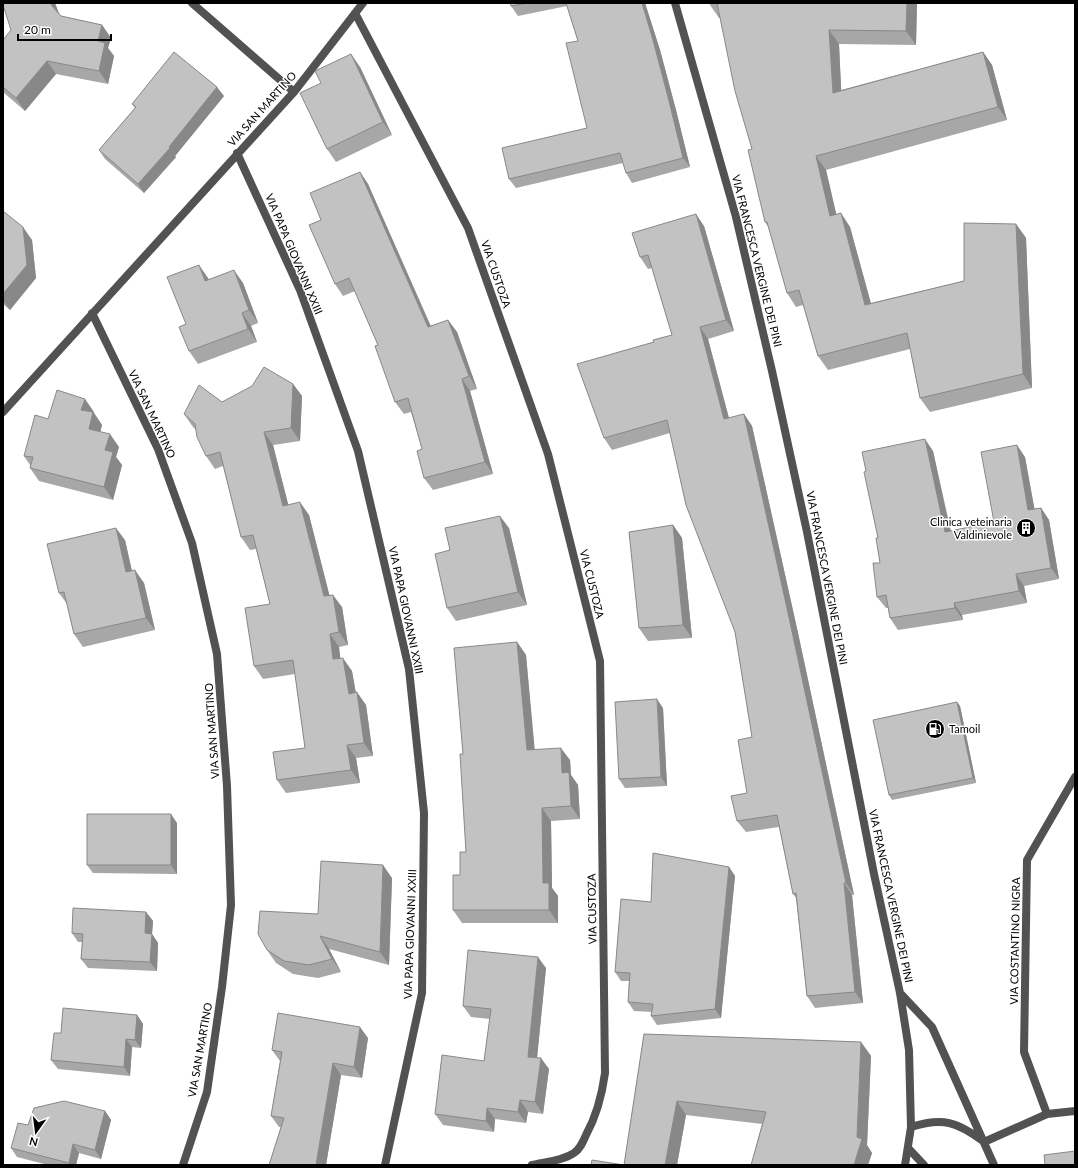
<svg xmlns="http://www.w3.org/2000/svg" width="1078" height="1168" font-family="Lato,sans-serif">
  <rect width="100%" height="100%" fill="#fff"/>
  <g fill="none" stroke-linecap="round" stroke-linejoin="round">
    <path stroke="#525252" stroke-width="8" d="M 192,3 L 294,92
      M 355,13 L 468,228 L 548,454 L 600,661 L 605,1073 C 602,1095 597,1115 586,1135 C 583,1142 580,1149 574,1153 C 562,1161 545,1162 532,1165
      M 237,153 L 300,290 L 358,451 L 409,669 L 424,813 L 422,993 L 385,1165
      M 92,313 L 158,449 L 192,543 L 217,654 L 227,786 L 231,905 L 222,987 L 207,1092 L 183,1165
      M 3,412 L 294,92 L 363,3
      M 1047,1114 L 1024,1052 L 1027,860 L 1075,777
      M 984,1142 L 1047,1114 L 1075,1111"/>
    <path stroke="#525252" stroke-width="8" d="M 675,3 L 736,217 L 772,371 L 807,532 L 874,874 L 900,993 L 909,1050 L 911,1127 L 905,1165
      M 900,993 L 932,1027 L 994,1165
      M 911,1127 C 943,1117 957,1122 983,1141
      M 908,1148 L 924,1165"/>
  </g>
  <path fill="#a7a7a7" d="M 55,3 L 59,14 L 61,16 L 102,25 L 111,38 L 108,48 L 114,56 L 108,84 L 56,74 L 25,111 L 3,92 L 3,40 Z
    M 510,3 L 645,3 L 660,50 L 676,110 L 690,167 L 632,183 L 626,173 L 623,163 L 516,188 L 509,179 L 587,128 L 578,41 L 567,6 L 518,16 L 511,6 Z
    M 709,3 L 917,3 L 916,45 L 839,44 L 841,90 L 983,52 L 992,65 L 1007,120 L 826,170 L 836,214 L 850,227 L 871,303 L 964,281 L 1016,224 L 1026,238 L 1032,388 L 930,412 L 920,398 L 910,349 L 828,370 L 818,356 L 803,305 L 796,307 L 787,293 L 769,228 L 765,222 L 752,149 L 720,18 L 719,18 L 710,5 Z
    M 360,67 L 392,135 L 336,162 L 327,149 Z
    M 224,96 L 175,156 L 176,157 L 144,193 L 105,159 L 99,150 L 135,108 L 132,104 Z
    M 360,172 L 368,184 L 431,326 L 448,320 L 457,332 L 477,389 L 470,391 L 493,474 L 433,490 L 424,478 L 422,449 L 411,412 L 404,414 L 395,402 L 378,345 L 355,291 L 343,296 L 335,284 L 321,220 Z
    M 3,211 L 32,240 L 36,278 L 10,310 L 3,304 Z
    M 704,226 L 734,331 L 708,339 L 729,418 L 744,414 L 752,426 L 798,633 L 854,895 L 852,895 L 863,1003 L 815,1008 L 807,996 L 796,898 L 793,894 L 779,827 L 746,832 L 737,821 L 747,793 L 752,737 L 735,632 L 670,433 L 612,450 L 604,438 L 654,342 L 672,335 L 652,268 L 648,269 L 640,257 Z
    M 208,278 L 209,280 L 243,283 L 258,323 L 251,326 L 257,342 L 198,364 L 189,351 L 186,324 Z
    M 293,384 L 302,396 L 300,441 L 273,445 L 288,505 L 309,515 L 329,595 L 342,607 L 348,645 L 339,647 L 340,658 L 352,671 L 356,693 L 366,705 L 373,756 L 356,758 L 360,783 L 286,793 L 277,780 L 305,748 L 295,674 L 263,679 L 254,666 L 270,604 L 256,549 L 250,550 L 241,537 L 223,466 L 215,469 L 206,456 L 196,430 L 193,427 L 184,414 L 222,402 Z
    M 94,412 L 94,413 L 102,425 L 100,432 L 119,447 L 116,457 L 122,465 L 113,500 L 39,481 L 30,468 L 30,465 L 24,456 L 48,419 Z
    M 933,451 L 951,531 L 994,522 L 1025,457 L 1034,509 L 1041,508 L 1049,520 L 1059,579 L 1024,586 L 1027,603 L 962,615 L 963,620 L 898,630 L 890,618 L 888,608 L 886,608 L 877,597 L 880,563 L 878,538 Z
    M 673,525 L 682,538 L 692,638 L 648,641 L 639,628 Z
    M 509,528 L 527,605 L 456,621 L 447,608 L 450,550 Z
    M 125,540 L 132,571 L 144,583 L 155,630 L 83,647 L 74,634 L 67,604 L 59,593 Z
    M 517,642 L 526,655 L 534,749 L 570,760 L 571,775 L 578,785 L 580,819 L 551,821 L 552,888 L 558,896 L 558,923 L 462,923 L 453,910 L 460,875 L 466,852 L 463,754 Z
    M 957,702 L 960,706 L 976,783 L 892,800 L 889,795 Z
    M 663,708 L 667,786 L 625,788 L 619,779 Z
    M 177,823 L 177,874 L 93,873 L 87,865 Z
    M 729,867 L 735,876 L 721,1018 L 657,1025 L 651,1016 L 652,1012 L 634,1011 L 628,1002 L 629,981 L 621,981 L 615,972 L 651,902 Z
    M 392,878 L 389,965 L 329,949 L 341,972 L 318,978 L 293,974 L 276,963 L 267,950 L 318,914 Z
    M 146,912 L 153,921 L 152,934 L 158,943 L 157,971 L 88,968 L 81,959 L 82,942 L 78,942 L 72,933 Z
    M 546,968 L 537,1058 L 549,1069 L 543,1114 L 528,1112 L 526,1123 L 495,1119 L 494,1132 L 443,1125 L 435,1114 L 484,1061 L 490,1019 L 471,1017 L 463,1006 Z
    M 137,1015 L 143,1024 L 141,1048 L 132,1047 L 130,1076 L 58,1069 L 51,1060 L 61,1033 Z
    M 644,1034 L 861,1042 L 871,1056 L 867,1145 L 872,1153 L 868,1165 L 751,1165 L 762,1124 L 686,1115 L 677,1165 L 591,1165 L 624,1165 Z
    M 368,1038 L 362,1078 L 341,1075 L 326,1165 L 269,1165 L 281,1127 L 279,1127 L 271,1116 L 280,1061 L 272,1050 Z
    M 105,1111 L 111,1120 L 101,1159 L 79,1153 L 76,1165 L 48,1165 L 17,1157 L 11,1148 Z"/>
  <path fill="#888" d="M 51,3 L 55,3 L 61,19 L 52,6 Z
    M 642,3 L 645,3 L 660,50 L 676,110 L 690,167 L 683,158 Z
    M 907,3 L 917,3 L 916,45 L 906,31 Z
    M 102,25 L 111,38 L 108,48 L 114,56 L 108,84 L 99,71 L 98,41 Z
    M 829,30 L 839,44 L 842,107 L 833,93 Z
    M 983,52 L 992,65 L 1007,120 L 998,107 Z
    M 351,54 L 360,67 L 392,135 L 383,122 Z
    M 47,61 L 56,74 L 25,111 L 16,98 Z
    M 217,87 L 224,96 L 175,156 L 176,157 L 144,193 L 138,184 Z
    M 816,156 L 826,170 L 840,230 L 830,216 Z
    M 360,172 L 368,184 L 436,339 L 428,327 Z
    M 841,213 L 850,227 L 875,319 L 865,305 Z
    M 696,214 L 704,226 L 734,331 L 726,320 Z
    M 1016,224 L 1026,238 L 1032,388 L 1023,374 Z
    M 23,227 L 32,240 L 36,278 L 10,310 L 3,300 L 3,294 Z
    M 199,265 L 208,278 L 214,294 L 205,281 Z
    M 234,270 L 243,283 L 258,323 L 249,310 Z
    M 242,313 L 251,326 L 257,342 L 248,329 Z
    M 448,320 L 457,332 L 477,389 L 469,376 Z
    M 700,327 L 708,339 L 732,430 L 724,419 Z
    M 462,379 L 470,391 L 493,474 L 485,462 Z
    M 293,384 L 302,396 L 300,441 L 291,428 Z
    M 85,399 L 94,412 L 94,413 L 102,425 L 98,442 L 89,429 L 81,410 Z
    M 744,414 L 752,426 L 798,633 L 854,895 L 846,883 Z
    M 264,432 L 273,445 L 292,519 L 283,506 Z
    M 110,434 L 119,447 L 116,457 L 122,465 L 113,500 L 104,487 L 105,450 Z
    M 925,439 L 933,451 L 953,544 L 945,532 Z
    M 1017,445 L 1025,457 L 1037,522 L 1028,510 Z
    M 300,502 L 309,515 L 333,609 L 324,596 Z
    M 1041,508 L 1049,520 L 1059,579 L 1051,568 Z
    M 500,516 L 509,528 L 527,605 L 518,592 Z
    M 673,525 L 682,538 L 692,638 L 683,625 Z
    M 116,528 L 125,540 L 135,585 L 126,572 Z
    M 135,570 L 144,583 L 155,630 L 146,618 Z
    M 1016,574 L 1024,586 L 1027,603 L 1019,591 Z
    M 333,595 L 342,607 L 348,645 L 339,632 Z
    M 954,603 L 962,615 L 963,620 L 955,608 Z
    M 330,634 L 339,647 L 342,672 L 333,659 Z
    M 517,642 L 526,655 L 536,763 L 527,750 Z
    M 343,658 L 352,671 L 358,706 L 349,694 Z
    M 357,692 L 366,705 L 373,756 L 364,743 Z
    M 657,699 L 663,708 L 667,786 L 661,777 Z
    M 957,702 L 960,706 L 976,783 L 973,778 Z
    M 347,745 L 356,758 L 360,783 L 351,770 Z
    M 561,748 L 570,760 L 571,775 L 578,785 L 580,819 L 571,806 L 562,773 Z
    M 542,808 L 551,821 L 552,888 L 558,896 L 558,923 L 549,910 L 543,883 Z
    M 171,814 L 177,823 L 177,874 L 171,865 Z
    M 383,865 L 392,878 L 389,965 L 380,952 Z
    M 729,867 L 735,876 L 721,1018 L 715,1009 Z
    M 844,883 L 852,895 L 863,1003 L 855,992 Z
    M 146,912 L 153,921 L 152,934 L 158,943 L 157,971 L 150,962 L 145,933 Z
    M 320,936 L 329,949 L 341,972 L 332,959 Z
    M 538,957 L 546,968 L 536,1068 L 528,1057 Z
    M 137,1015 L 143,1024 L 141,1048 L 135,1040 Z
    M 360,1027 L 368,1038 L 362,1078 L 354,1067 Z
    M 126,1039 L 132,1047 L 130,1076 L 124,1067 Z
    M 861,1042 L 871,1056 L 867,1145 L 872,1153 L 868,1165 L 854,1165 L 857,1137 Z
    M 541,1058 L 549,1069 L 543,1114 L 535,1102 Z
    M 333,1063 L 341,1075 L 326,1165 L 316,1165 Z
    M 520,1100 L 528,1112 L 526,1123 L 518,1112 Z
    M 677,1101 L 686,1115 L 677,1165 L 665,1165 Z
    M 487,1108 L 495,1119 L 494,1132 L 486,1121 Z
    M 105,1111 L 111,1120 L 101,1159 L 95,1150 Z
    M 73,1144 L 79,1153 L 76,1165 L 70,1165 L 69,1163 Z"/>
  <path fill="#c2c2c2" stroke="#888" d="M 3,3 L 51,3 L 52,6 L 61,16 L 102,25 L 98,41 L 105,43 L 99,71 L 47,61 L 16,98 L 3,87 L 3,40 L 11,30 L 3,5 Z
    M 510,3 L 528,3 L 511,6 Z
    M 566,3 L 642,3 L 653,40 L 669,101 L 683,158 L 626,173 L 620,153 L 509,179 L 502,148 L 587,128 L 566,43 L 578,41 Z
    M 717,3 L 907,3 L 906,31 L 829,30 L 833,93 L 983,52 L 998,107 L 816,156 L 830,216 L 841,213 L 865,305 L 964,281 L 964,223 L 1016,224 L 1023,374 L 920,398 L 907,333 L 818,356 L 799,290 L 787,293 L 767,222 L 765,222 L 748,150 L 752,149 L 735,91 Z
    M 174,52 L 217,87 L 169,147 L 170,148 L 138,184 L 99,150 L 136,107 L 132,104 Z
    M 351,54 L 383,122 L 327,149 L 300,93 L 321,83 L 315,71 Z
    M 360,172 L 428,327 L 448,320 L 469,376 L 462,379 L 485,462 L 424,478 L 417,451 L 422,449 L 408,398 L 395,402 L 375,346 L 378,345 L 349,278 L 335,284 L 309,225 L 321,220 L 310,193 Z
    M 3,211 L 23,227 L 27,265 L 3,294 Z
    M 696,214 L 726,320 L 700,327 L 724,419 L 744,414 L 790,622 L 846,883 L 844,883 L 855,992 L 807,996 L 796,893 L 793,894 L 777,815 L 737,821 L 731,796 L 747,793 L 738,740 L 752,737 L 735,632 L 686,505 L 667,420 L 604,438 L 577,364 L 654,342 L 653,340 L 672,335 L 648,255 L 640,257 L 632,233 Z
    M 199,265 L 205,281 L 234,270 L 249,310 L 242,313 L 248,329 L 189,351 L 179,327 L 186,324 L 167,277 Z
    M 264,367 L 293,384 L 291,428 L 264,432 L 283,506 L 300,502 L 324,596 L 333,595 L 339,632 L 330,634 L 333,659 L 343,658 L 349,694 L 357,692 L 364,743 L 347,745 L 351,770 L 277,780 L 273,752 L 305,748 L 293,660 L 254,666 L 245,608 L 270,604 L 253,535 L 241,537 L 220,452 L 206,456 L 197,437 L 195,424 L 184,414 L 199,385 L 222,402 L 252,386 Z
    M 57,390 L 85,399 L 81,410 L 93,412 L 89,429 L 110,434 L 105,450 L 113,452 L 104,487 L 30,468 L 33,457 L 24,456 L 35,415 L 48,419 Z
    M 925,439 L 945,532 L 994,522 L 981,452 L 1017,445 L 1028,510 L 1041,508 L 1051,568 L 1016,574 L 1019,591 L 954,603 L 955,608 L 890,618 L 886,595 L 877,597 L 873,563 L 880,563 L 876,538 L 878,538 L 864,472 L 866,471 L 862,452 Z
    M 500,516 L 518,592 L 447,608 L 435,554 L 450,550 L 445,528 Z
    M 673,525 L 683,625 L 639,628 L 629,532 Z
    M 116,528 L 126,572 L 135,570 L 146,618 L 74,634 L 64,592 L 59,593 L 47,544 Z
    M 517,642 L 527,750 L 561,748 L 562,773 L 569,772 L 571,806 L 542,808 L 543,883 L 549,883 L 549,910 L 453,910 L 453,875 L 460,875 L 460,852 L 466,852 L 460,754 L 463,754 L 454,648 Z
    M 657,699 L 661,777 L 619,779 L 615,702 Z
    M 957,702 L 973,778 L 889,795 L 873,720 Z
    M 87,814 L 171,814 L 171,865 L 87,865 Z
    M 653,853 L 729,867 L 715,1009 L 651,1016 L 653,1004 L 628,1002 L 630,973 L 615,972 L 621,899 L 651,902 Z
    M 321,861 L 383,865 L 380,952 L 320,936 L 332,959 L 309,965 L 284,961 L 267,950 L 258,934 L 260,911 L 318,914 Z
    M 73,908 L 146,912 L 145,933 L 152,934 L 150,962 L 81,959 L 83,934 L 72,933 Z
    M 468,950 L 538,957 L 528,1057 L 541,1058 L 535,1102 L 520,1100 L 518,1112 L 487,1108 L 486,1121 L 435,1114 L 442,1055 L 484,1061 L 491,1009 L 463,1006 Z
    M 63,1008 L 137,1015 L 135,1040 L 126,1039 L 124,1067 L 51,1060 L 54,1033 L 61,1033 Z
    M 278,1013 L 360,1027 L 354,1067 L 333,1063 L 316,1165 L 269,1165 L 284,1118 L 271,1116 L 282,1052 L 272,1050 Z
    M 644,1034 L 861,1042 L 857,1137 L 862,1139 L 854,1165 L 751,1165 L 766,1112 L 677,1101 L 665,1165 L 591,1165 L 592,1160 L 624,1165 Z
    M 64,1101 L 105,1111 L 95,1150 L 73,1144 L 69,1163 L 11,1148 L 18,1123 L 28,1125 L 34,1108 Z
    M 1075,1151 L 1075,1165 L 1045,1165 L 1044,1155 Z"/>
  <defs>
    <symbol id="building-disc" viewBox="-11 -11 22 22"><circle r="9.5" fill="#000" stroke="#fff"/><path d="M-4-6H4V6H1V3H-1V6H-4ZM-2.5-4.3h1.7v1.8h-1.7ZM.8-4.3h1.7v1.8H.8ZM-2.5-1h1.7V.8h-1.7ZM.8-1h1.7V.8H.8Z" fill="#fff"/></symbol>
    <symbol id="fuel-disc" viewBox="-11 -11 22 22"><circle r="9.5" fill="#000" stroke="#fff"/><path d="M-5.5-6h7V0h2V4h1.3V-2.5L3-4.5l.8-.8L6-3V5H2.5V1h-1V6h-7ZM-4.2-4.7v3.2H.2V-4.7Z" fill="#fff"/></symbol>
  </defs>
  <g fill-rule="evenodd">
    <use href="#building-disc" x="1015" y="517" width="22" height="22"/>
    <use href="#fuel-disc" x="924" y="718" width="22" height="22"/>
  </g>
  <g text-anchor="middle" stroke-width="3" stroke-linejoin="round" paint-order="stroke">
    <g font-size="11" fill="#000" stroke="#fff">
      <text transform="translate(262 109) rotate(-48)" y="4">VIA SAN MARTINO</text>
      <text transform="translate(294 254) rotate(67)" y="4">VIA PAPA GIOVANNI XXIII</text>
      <text transform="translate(757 261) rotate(76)" y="4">VIA FRANCESCA VERGINE DEI PINI</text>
      <text transform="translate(496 274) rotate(71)" y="4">VIA CUSTOZA</text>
      <text transform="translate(152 414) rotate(65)" y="4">VIA SAN MARTINO</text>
      <text transform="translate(827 578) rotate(79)" y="4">VIA FRANCESCA VERGINE DEI PINI</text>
      <text transform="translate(592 584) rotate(76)" y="4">VIA CUSTOZA</text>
      <text transform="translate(406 610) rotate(78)" y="4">VIA PAPA GIOVANNI XXIII</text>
      <text transform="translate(212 731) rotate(-94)" y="4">VIA SAN MARTINO</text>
      <text transform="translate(891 896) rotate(78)" y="4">VIA FRANCESCA VERGINE DEI PINI</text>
      <text transform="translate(592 909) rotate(-91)" y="4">VIA CUSTOZA</text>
      <text transform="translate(410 934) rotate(-88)" y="4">VIA PAPA GIOVANNI XXIII</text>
      <text transform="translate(1015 941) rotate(-89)" y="4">VIA COSTANTINO NIGRA</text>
      <text transform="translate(200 1050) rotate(-80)" y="4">VIA SAN MARTINO</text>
    </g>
    <g font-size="11" fill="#000" stroke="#fff" text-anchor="end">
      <text x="1012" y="526">Clinica veteinaria<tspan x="1012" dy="13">Valdinievole</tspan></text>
      <text x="949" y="733" text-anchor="start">Tamoil</text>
    </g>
  </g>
  <rect width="1078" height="1168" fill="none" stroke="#000000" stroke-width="8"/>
  <g transform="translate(36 1132) rotate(194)" stroke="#ffffff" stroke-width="3" paint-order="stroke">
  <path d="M0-3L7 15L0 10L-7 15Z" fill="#000000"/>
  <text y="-6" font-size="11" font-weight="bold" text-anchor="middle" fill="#000000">N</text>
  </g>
  <path d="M18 34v6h93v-6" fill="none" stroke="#000000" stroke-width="2"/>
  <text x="24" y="34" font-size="12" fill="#000000" stroke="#ffffff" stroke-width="3" paint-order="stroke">20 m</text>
</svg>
